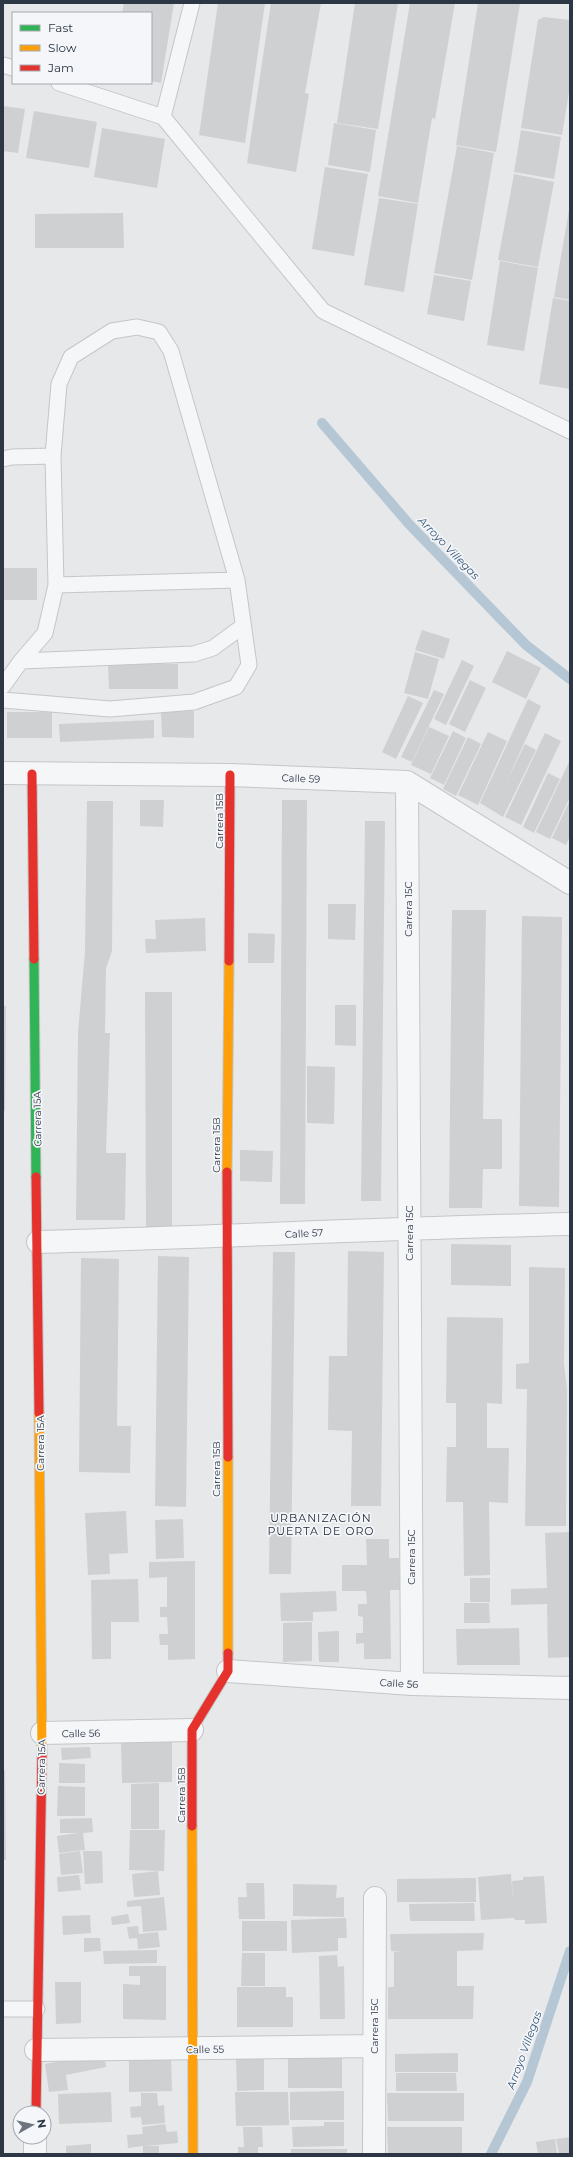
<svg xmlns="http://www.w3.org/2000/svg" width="573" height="2157" font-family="Montserrat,sans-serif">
  <rect width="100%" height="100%" fill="#e6e8ea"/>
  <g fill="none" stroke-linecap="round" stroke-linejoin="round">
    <path stroke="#b5c6d4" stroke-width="10" d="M 322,423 L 409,524 L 526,645 L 570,679
      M 491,2154 L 527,2082 L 570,1951"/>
  </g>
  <path fill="#ced0d2" d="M 124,3 L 174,3 L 161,83 L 151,81 L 151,13 L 122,13 Z
    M 218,3 L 265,3 L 245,143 L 199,135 Z
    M 271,3 L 321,3 L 305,93 L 309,94 L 296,172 L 247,163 Z
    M 355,3 L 398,3 L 378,129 L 337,123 Z
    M 410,3 L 455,3 L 435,119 L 432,118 L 418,203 L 378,196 Z
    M 478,3 L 520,3 L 503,109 L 483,106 L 503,109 L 496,152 L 456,145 Z
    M 544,17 L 570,20 L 570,86 L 562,135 L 521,128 L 538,20 Z
    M 3,106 L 25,109 L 18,153 L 3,151 Z
    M 34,111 L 97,122 L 89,168 L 26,158 Z
    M 334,123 L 376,130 L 370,172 L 328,165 Z
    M 102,128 L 165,139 L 157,188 L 94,177 Z
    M 521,130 L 561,137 L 554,179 L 514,172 Z
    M 457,146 L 494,153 L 472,280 L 434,273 Z
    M 325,167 L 368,174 L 354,256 L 312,249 Z
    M 514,174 L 554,182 L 538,267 L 498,260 Z
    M 379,198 L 418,204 L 404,292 L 364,285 Z
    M 569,210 L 570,210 L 570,300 L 554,297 Z
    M 123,213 L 124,248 L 35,248 L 35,214 Z
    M 500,261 L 538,268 L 524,351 L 487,345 Z
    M 434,275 L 471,281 L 464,321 L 427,314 Z
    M 553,298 L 570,301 L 570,389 L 539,384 Z
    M 3,568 L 37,568 L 37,600 L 3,600 Z
    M 422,630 L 450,639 L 444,659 L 415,650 Z
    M 507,651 L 541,668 L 526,699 L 492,682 Z
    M 415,652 L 439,659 L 428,699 L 404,693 Z
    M 462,660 L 474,666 L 446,725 L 434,719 Z
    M 108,664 L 178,664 L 178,689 L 109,689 Z
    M 470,680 L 486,688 L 465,732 L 449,724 Z
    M 434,690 L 444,694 L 412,762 L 401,757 Z
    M 408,696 L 423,703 L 396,759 L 382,752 Z
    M 528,699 L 541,706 L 505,785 L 525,744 L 536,750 L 503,817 L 480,803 Z
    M 161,711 L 194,711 L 194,738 L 162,737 Z
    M 7,712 L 52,712 L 52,738 L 7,738 Z
    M 154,720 L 154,738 L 60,742 L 59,724 Z
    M 429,727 L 449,736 L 431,774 L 411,765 Z
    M 453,731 L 466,738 L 444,785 L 430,778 Z
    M 488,732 L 507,741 L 478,805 L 458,795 Z
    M 545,733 L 561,741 L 521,825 L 505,817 Z
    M 468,737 L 481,744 L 456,796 L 443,789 Z
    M 570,760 L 570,797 L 550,839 L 536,832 Z
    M 548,773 L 560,779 L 534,833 L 523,827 Z
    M 140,800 L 164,800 L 163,827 L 140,826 Z
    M 282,800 L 307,800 L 305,1204 L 280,1204 Z
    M 570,800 L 570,836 L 566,845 L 552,838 Z
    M 87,801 L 113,801 L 112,951 L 106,968 L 105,1033 L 110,1033 L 106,1153 L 126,1153 L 125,1220 L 76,1220 L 78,1033 L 85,951 Z
    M 365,821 L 385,821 L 381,1201 L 361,1201 Z
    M 328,904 L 356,904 L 355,940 L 328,939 Z
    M 452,910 L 486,910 L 483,1119 L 502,1119 L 502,1169 L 483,1169 L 482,1208 L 449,1208 Z
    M 522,916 L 562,917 L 559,1207 L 519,1206 Z
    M 205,918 L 206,951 L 146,953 L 145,939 L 156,939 L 155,920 Z
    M 248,933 L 275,934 L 274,963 L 248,963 Z
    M 145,992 L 172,992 L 172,1229 L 146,1229 Z
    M 335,1005 L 356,1005 L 356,1046 L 335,1045 Z
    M 3,1006 L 6,1006 L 5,1111 L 3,1111 Z
    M 307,1066 L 335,1067 L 334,1124 L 307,1123 Z
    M 240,1150 L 273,1151 L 272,1182 L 240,1181 Z
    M 451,1244 L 511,1245 L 511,1286 L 451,1285 Z
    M 348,1251 L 384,1252 L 381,1506 L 351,1506 L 352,1431 L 328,1430 L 329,1356 L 347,1356 Z
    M 273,1252 L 295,1252 L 291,1574 L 269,1574 Z
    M 158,1256 L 189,1257 L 186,1507 L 155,1506 Z
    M 81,1258 L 119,1259 L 117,1426 L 131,1426 L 130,1473 L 79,1472 Z
    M 529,1267 L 565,1268 L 564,1364 L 567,1390 L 566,1526 L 525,1526 L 527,1389 L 516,1389 L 516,1364 L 529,1363 Z
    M 447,1317 L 503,1318 L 502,1404 L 487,1403 L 487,1448 L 509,1448 L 508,1503 L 489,1502 L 490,1575 L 464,1576 L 463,1502 L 446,1502 L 447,1447 L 456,1447 L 456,1403 L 446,1403 Z
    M 126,1511 L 128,1553 L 109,1554 L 110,1574 L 88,1575 L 85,1513 Z
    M 183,1519 L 184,1558 L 156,1559 L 155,1520 Z
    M 570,1532 L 570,1657 L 548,1658 L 547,1604 L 511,1605 L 511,1589 L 547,1588 L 545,1533 Z
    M 366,1539 L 389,1539 L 389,1558 L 399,1558 L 400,1590 L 390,1590 L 391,1659 L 364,1659 L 364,1643 L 356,1644 L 356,1633 L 363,1633 L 363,1617 L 358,1616 L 358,1604 L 367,1604 L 366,1591 L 342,1591 L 342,1565 L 367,1565 Z
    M 195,1561 L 195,1659 L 168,1660 L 168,1645 L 160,1645 L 159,1634 L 168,1634 L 167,1617 L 160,1617 L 160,1607 L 167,1607 L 167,1577 L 149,1578 L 149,1562 Z
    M 470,1578 L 490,1578 L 490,1602 L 470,1602 Z
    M 138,1579 L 139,1622 L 111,1622 L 111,1659 L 92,1659 L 91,1580 Z
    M 336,1591 L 337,1611 L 313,1612 L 313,1621 L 281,1621 L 280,1593 Z
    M 464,1603 L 489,1603 L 490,1623 L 464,1623 Z
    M 312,1622 L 312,1661 L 283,1662 L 283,1623 Z
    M 519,1628 L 520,1665 L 457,1665 L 456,1629 Z
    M 339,1631 L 339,1662 L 319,1662 L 318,1632 Z
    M 172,1742 L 172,1782 L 122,1783 L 121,1743 Z
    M 90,1747 L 91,1758 L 62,1760 L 61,1748 Z
    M 59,1763 L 85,1764 L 85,1783 L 59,1783 Z
    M 3,1770 L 5,1770 L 6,1860 L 3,1860 Z
    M 159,1783 L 159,1829 L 131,1829 L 131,1784 Z
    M 58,1786 L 85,1787 L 85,1816 L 57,1816 Z
    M 92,1818 L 93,1832 L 83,1833 L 85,1850 L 59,1853 L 57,1836 L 78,1833 L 60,1833 L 60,1819 Z
    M 130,1830 L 165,1830 L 164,1871 L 129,1870 Z
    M 80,1851 L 83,1873 L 61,1875 L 59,1854 Z
    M 83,1851 L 102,1851 L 103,1883 L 85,1884 Z
    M 158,1871 L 160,1895 L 134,1897 L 132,1874 Z
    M 511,1874 L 513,1902 L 512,1881 L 523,1880 L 523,1877 L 544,1876 L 547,1923 L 525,1924 L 525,1920 L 515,1920 L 514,1918 L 481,1920 L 478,1877 Z
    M 79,1875 L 81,1890 L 58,1892 L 57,1877 Z
    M 476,1878 L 476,1902 L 397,1902 L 397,1879 Z
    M 246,1883 L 264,1883 L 265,1919 L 239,1919 L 238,1897 L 247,1897 Z
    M 293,1884 L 337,1885 L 336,1898 L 344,1897 L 344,1917 L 293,1916 Z
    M 164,1897 L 167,1930 L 143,1932 L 141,1906 L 127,1907 L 127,1901 Z
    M 474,1903 L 475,1921 L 410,1921 L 409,1904 Z
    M 128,1914 L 130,1923 L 112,1925 L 111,1917 Z
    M 90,1915 L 91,1933 L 63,1935 L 62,1916 Z
    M 346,1918 L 347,1938 L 338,1938 L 338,1951 L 292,1953 L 291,1920 Z
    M 242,1921 L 287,1921 L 287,1951 L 242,1951 Z
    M 138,1926 L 139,1934 L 158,1932 L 160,1947 L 138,1949 L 137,1938 L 129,1939 L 127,1927 Z
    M 484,1933 L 483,1950 L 457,1951 L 457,1986 L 423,1986 L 474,1986 L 473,2019 L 388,2019 L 388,1987 L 394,1987 L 394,1952 L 403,1952 L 391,1951 L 390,1934 Z
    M 84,1938 L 100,1938 L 101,1951 L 84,1952 Z
    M 157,1950 L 157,1963 L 104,1964 L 103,1951 Z
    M 242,1953 L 265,1953 L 265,1986 L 241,1986 Z
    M 337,1955 L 338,1967 L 344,1966 L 345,2019 L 320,2019 L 319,1956 Z
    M 129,1966 L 166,1966 L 166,2020 L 123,2019 L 123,1984 L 140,1985 L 140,1976 L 129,1976 Z
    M 55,1982 L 81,1982 L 81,2023 L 56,2024 Z
    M 237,1987 L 286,1987 L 286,1997 L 293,1997 L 293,2027 L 237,2027 Z
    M 342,2050 L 342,2088 L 288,2088 L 288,2051 Z
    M 104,2053 L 106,2067 L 66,2075 L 68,2090 L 49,2092 L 45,2064 Z
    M 458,2053 L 458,2072 L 395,2072 L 395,2054 Z
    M 129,2058 L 171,2058 L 172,2091 L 129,2092 Z
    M 236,2058 L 264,2058 L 264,2090 L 237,2091 Z
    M 396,2073 L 456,2073 L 457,2091 L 396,2091 Z
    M 344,2091 L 344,2120 L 290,2120 L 290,2092 Z
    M 111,2092 L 112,2122 L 59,2124 L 58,2094 Z
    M 235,2092 L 288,2092 L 289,2125 L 236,2126 Z
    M 141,2093 L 157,2093 L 158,2106 L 164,2105 L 165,2123 L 142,2125 L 141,2117 L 131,2118 L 130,2107 L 141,2106 Z
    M 387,2093 L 464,2093 L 464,2121 L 388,2121 Z
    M 324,2122 L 344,2122 L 344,2146 L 293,2147 L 292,2127 L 324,2126 Z
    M 165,2124 L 167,2132 L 177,2131 L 178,2143 L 145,2146 L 159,2146 L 159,2154 L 143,2154 L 143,2146 L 128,2148 L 127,2135 L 143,2134 L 142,2127 Z
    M 243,2127 L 262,2127 L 263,2147 L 258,2147 L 258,2154 L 238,2154 L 238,2147 L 244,2147 Z
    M 387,2127 L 462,2127 L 462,2154 L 388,2154 Z
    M 570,2137 L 570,2154 L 559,2154 L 556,2139 Z
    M 555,2139 L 557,2154 L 538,2154 L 536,2142 Z
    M 91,2144 L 91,2154 L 66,2154 L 66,2146 Z
    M 291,2149 L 347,2149 L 347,2154 L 291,2154 Z"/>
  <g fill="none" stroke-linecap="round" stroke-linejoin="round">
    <defs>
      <path id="lane" d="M 3,65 L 13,68
        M 59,83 L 163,117 L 192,3
        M 163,117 L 323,311 L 570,431
        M 3,459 L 12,457 L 53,456
        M 56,585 L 237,580
        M 21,661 L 194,654 L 213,648 L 243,626
        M 3,686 L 21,661 L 45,633 L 56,585 L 53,456 L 59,384 L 71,357 L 112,331 L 137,327 L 159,332 L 171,351 L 237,580 L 249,665 L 236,687 L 194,702 L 110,709 L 3,700
        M 3,2009 L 37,2009"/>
      <path id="street" d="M 3,773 L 230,775 L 407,782 L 570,883
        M 407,782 L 412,1684
        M 38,1242 C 216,1237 393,1228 570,1224
        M 228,1671 L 412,1684 L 570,1688
        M 42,1733 L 192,1730
        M 36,2050 L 374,2046
        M 35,2154 L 35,2137
        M 374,2154 L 375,1898"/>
      <path id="fast" d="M 34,959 L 36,1177"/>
      <path id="slow" d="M 227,1172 L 229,961
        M 39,1413 L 42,1754
        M 228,1457 L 228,1653
        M 192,1826 L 193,2154"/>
      <path id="jam" d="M 32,774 L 34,959
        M 229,961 L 230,775
        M 227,1172 L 228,1457
        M 36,1177 L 39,1413
        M 192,1826 L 192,1730 L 228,1671 L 228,1653
        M 36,2113 L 42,1754"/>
    </defs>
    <use href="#lane" stroke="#c4c6c8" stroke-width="17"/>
    <use href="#street" stroke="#c4c6c8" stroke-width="24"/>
    <use href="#fast" stroke="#c4c6c8" stroke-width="11"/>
    <use href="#slow" stroke="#c4c6c8" stroke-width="11"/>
    <use href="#jam" stroke="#c4c6c8" stroke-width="11"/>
    <use href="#lane" stroke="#f5f6f7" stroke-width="15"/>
    <use href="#street" stroke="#f5f6f7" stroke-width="22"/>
    <use href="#fast" stroke="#30b455" stroke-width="9"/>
    <use href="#slow" stroke="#ff9f0a" stroke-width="9"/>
    <use href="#jam" stroke="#e5322d" stroke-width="9"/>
  </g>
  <g text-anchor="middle" stroke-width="3.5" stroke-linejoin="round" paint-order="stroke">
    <g font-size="10" fill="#2c3644" stroke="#f4f6f9">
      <text transform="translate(301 778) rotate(2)" y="4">Calle 59</text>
      <text transform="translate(219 821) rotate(-90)" y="4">Carrera 15B</text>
      <text transform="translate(408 909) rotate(-90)" y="4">Carrera 15C</text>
      <text transform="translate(37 1119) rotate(-91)" y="4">Carrera 15A</text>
      <text transform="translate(216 1145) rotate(-90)" y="4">Carrera 15B</text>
      <text transform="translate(304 1233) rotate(-3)" y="4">Calle 57</text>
      <text transform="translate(409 1233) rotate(-90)" y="4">Carrera 15C</text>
      <text transform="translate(40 1443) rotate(-90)" y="4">Carrera 15A</text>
      <text transform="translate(216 1469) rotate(-90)" y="4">Carrera 15B</text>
      <text transform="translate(411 1557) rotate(-90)" y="4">Carrera 15C</text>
      <text transform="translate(399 1683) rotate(3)" y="4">Calle 56</text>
      <text transform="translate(81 1733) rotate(-1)" y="4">Calle 56</text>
      <text transform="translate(41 1767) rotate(-89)" y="4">Carrera 15A</text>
      <text transform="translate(181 1795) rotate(-90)" y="4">Carrera 15B</text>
      <text transform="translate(374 2026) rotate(-90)" y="4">Carrera 15C</text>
      <text transform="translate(205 2049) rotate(-1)" y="4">Calle 55</text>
    </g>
    <g font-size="11" font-style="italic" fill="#365778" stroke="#f4f6f9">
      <text transform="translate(449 548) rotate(46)" y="4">Arroyo Villegas</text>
      <text transform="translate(524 2050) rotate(-70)" y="4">Arroyo Villegas</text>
    </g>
    <g font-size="11" letter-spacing="1" fill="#1e2735" stroke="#f4f6f9">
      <text x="321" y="1522">URBANIZACIÓN<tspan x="321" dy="13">PUERTA DE ORO</tspan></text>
    </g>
  </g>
  <rect width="573" height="2157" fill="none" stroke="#2c3644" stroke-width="8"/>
  <rect x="12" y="12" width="140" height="72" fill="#f4f6f9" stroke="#a4a9b1"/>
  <rect x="20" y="25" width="20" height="6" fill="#30b455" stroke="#a4a9b1"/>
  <text x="48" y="32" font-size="12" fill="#2c3644">Fast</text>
  <rect x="20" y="45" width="20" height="6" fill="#ff9f0a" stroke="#a4a9b1"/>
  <text x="48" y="52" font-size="12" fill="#2c3644">Slow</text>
  <rect x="20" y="65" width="20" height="6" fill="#e5322d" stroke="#a4a9b1"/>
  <text x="48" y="72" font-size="12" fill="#2c3644">Jam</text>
  <g transform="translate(32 2125) rotate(82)"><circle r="19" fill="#f4f6f9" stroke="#a4a9b1"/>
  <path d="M0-3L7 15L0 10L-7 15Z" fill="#6d747e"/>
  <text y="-6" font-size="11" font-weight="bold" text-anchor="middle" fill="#2c3644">N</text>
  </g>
</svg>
